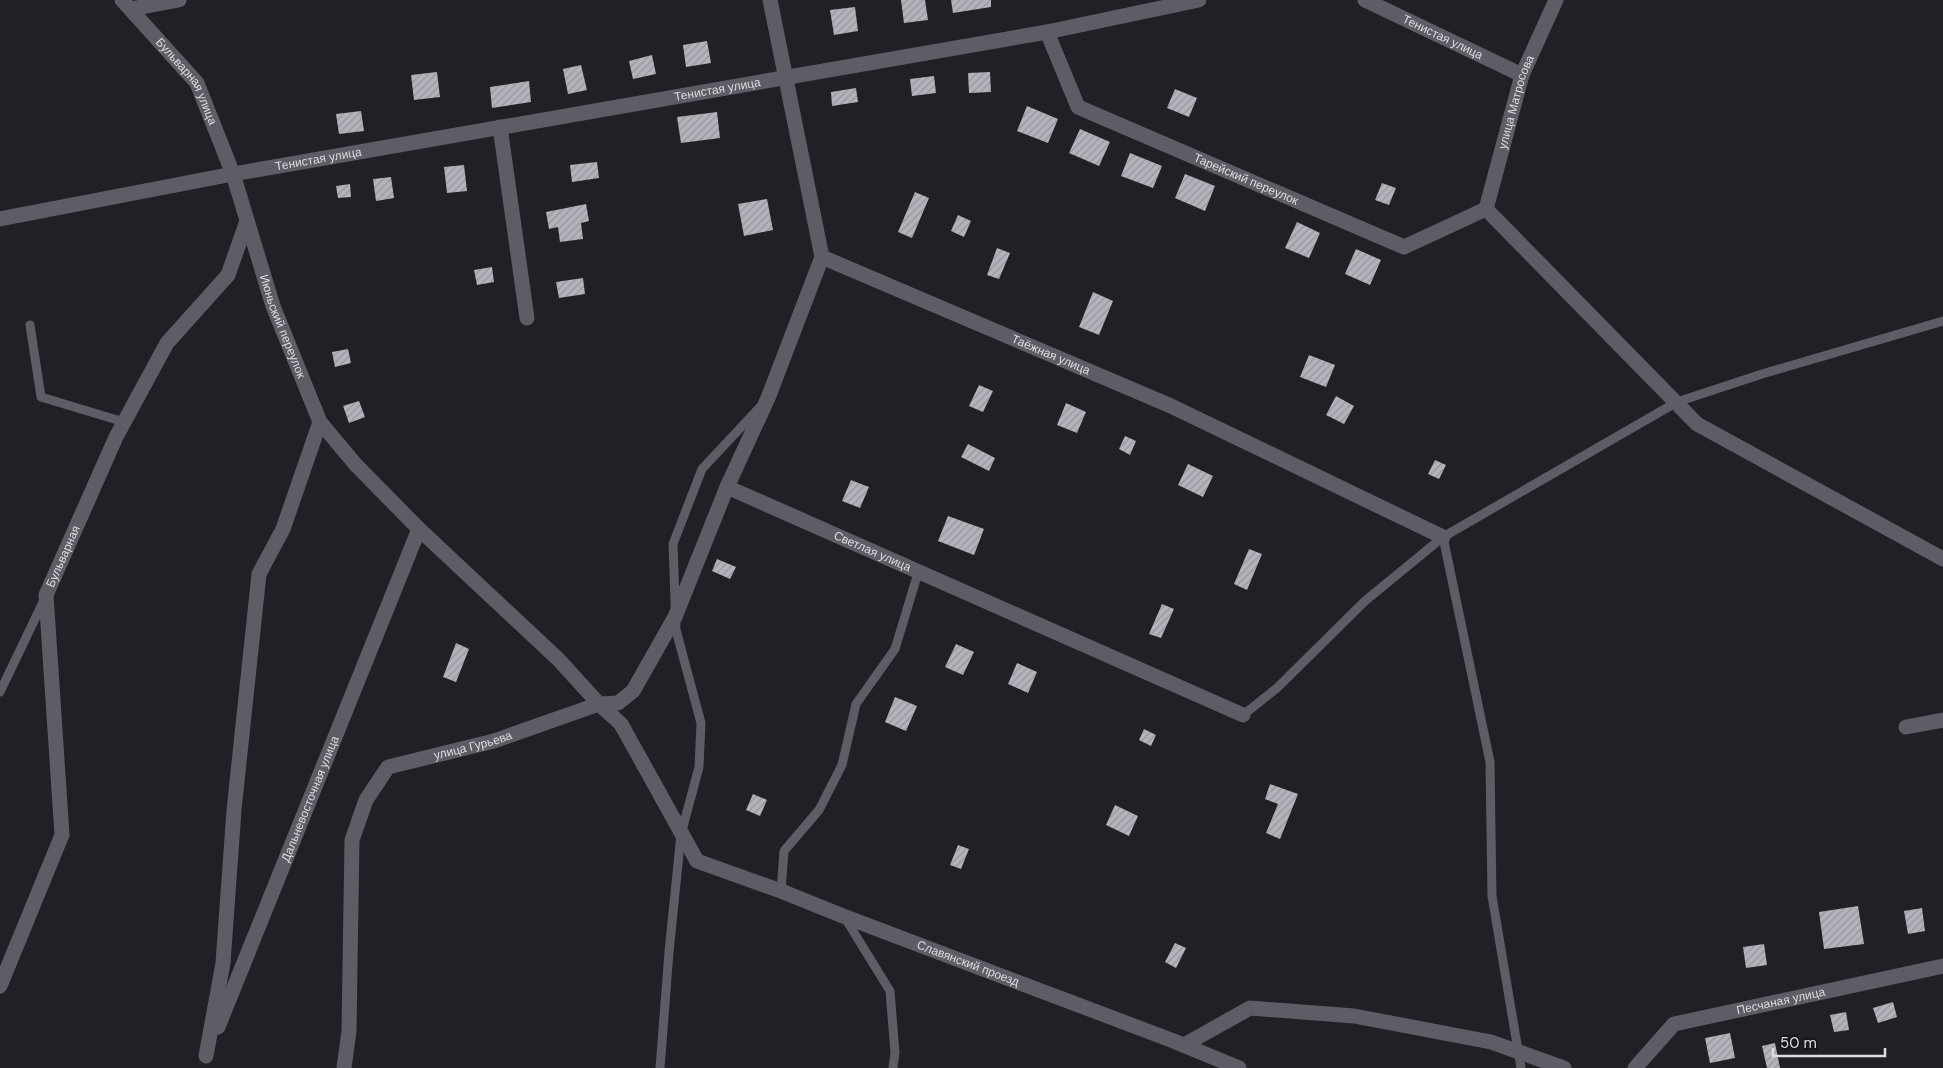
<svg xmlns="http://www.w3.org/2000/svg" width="1943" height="1068" font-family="'DM Sans',sans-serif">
  <defs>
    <pattern id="building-hatch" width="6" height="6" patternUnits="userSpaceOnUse" patternTransform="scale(1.25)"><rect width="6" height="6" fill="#b4b2ba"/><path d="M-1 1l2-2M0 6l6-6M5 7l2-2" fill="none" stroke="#98969c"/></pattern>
  </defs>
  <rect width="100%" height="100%" fill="#212026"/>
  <path fill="url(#building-hatch)" d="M 901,0 L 925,0 L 928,20 L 904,23 Z
    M 951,0 L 991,0 L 991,7 L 953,13 Z
    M 855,7 L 858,31 L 834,35 L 830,10 Z
    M 707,41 L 711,63 L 686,67 L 683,45 Z
    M 652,55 L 656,74 L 633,79 L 629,61 Z
    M 581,65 L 587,90 L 568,94 L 563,69 Z
    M 437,72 L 440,97 L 414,100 L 411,75 Z
    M 990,72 L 991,92 L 969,93 L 968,73 Z
    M 934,76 L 936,93 L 912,96 L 910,79 Z
    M 529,81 L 531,102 L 492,108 L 490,87 Z
    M 856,88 L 858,102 L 832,106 L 831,92 Z
    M 1175,89 L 1197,98 L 1189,117 L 1167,108 Z
    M 1027,106 L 1058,119 L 1048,143 L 1017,131 Z
    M 361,111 L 364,131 L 339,134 L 336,114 Z
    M 717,112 L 720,138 L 681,143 L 677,117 Z
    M 1080,129 L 1110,142 L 1099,166 L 1069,153 Z
    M 1130,153 L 1162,166 L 1153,188 L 1121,176 Z
    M 597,162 L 599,178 L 572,182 L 570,165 Z
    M 464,165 L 467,191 L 447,193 L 444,167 Z
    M 1185,174 L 1215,186 L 1205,211 L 1175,198 Z
    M 391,177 L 394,198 L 376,201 L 373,179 Z
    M 1382,183 L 1396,188 L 1389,205 L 1375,200 Z
    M 350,184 L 351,197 L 338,198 L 336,186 Z
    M 915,192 L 929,198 L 912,238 L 898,232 Z
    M 767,199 L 773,230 L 744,236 L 738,204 Z
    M 586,204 L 589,221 L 581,223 L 583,239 L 560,242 L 558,227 L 549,229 L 546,212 Z
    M 958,215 L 971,221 L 964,237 L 951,231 Z
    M 1297,222 L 1320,233 L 1309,258 L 1285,248 Z
    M 997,248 L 1010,253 L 999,279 L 987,275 Z
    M 1356,249 L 1381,260 L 1370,285 L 1345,274 Z
    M 492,267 L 494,282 L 477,285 L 474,270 Z
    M 583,278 L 585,294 L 559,298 L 556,282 Z
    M 1093,292 L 1113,301 L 1099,335 L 1079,327 Z
    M 348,349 L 351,363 L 335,367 L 332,352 Z
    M 1309,355 L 1335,365 L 1326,387 L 1300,377 Z
    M 979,385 L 993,391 L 983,412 L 969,406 Z
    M 1336,396 L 1354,406 L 1344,424 L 1326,415 Z
    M 359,401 L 365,417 L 349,423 L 343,406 Z
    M 1066,403 L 1086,412 L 1077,433 L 1057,425 Z
    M 1125,436 L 1136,441 L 1130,455 L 1119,449 Z
    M 968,444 L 995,458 L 989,471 L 961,457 Z
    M 1435,460 L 1446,465 L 1439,479 L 1428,474 Z
    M 1188,464 L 1213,476 L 1203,497 L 1178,485 Z
    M 851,480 L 869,487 L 860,508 L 842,501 Z
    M 948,516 L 984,529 L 974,555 L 938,541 Z
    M 1249,549 L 1262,554 L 1247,590 L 1234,584 Z
    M 717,559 L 736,567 L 730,579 L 712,571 Z
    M 1162,604 L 1174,609 L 1161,638 L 1149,634 Z
    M 456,643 L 469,649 L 456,682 L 443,677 Z
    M 956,644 L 974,652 L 963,675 L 945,667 Z
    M 1017,663 L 1037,672 L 1028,693 L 1008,684 Z
    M 895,697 L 917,706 L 906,731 L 885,722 Z
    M 1144,729 L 1156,735 L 1151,746 L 1139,740 Z
    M 1270,784 L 1298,794 L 1280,839 L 1266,833 L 1278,804 L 1265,799 Z
    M 753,794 L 767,800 L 760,816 L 746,810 Z
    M 1115,805 L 1138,816 L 1129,836 L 1106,825 Z
    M 958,845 L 969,849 L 961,869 L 950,865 Z
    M 1858,906 L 1864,944 L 1824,949 L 1819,912 Z
    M 1922,908 L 1925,931 L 1908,934 L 1904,911 Z
    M 1175,943 L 1186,948 L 1176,968 L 1165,962 Z
    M 1764,944 L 1767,965 L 1746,968 L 1743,947 Z
    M 1893,1002 L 1897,1017 L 1878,1023 L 1873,1008 Z
    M 1846,1012 L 1849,1030 L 1834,1032 L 1830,1015 Z
    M 1730,1033 L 1735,1058 L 1710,1063 L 1705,1038 Z
    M 1775,1043 L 1780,1068 L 1767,1068 L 1762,1046 Z"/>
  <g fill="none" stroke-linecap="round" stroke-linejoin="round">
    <path stroke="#5e5c64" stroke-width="9" d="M 30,325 L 41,397 L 124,422
      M 1443,537 L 1490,762 L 1492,896 L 1521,1068
      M 0,692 L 44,600
      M 1243,715 L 1277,688 L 1365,601 L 1443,537 L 1677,402 L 1762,374 L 1943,321
      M 781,891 L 784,851 L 819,810 L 842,765 L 856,704 L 895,649 L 918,573
      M 845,918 L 890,991 L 895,1053 L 893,1068
      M 660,1068 L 669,952 L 681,834 L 699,767 L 701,723 L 676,630 L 673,544 L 702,469 L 759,408"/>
    <g stroke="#5e5c64" stroke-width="15">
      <path id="s1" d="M 122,0 L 197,83 L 233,174 L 273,306 L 320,422 L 356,465 L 419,529 L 559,660 L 599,704 L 621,724 L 697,861 L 781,891 L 843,916 L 1171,1040 L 1239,1068"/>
      <path id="s2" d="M 770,0 L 822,257 L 1171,406 L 1443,537"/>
      <path id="s3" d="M 1365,0 L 1522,75"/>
      <path d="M 131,9 L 179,0"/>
      <path id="s4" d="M 1047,32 L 1078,107 L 1404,247 L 1486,209"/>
      <path d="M 500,127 L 527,318"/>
      <path d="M 1486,209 L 1697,424 L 1943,559"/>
      <path id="s5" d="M 1486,209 L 1522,75 L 1556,0"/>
      <path id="s6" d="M 0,219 L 233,174 L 1047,32 L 1199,0"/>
      <path id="s7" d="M 822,257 L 768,398 L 727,487 L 1243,715"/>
      <path d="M 1906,727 L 1943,720"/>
      <path id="s8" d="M 0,986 L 62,835 L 46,595 L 116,437 L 167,343 L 228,275 L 247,221"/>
      <path id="s9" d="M 218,1027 L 419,529"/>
      <path d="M 1184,1045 L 1250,1008 L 1354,1016 L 1491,1042 L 1564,1068"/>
      <path d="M 206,1056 L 223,963 L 234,810 L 259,574 L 283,529 L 320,422"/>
      <path id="s10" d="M 344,1068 L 349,1031 L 352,840 L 366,800 L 388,767 L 494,741 L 599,704 L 618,703 L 633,691 L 675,617 L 727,487"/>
      <path id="s11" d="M 1635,1068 L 1674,1024 L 1943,966"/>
    </g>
  </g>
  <g text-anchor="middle" stroke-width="5" stroke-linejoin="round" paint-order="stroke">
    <g font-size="12" fill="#dedde1" stroke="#18161d">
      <text dy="4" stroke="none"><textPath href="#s3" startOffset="86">Тенистая улица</textPath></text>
      <text dy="4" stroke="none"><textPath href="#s1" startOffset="105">Бульварная улица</textPath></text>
      <text dy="4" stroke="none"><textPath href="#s6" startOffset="729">Тенистая улица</textPath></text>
      <text dy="4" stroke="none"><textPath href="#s5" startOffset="111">улица Матросова</textPath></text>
      <text dy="4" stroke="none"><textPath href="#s6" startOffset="324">Тенистая улица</textPath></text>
      <text dy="4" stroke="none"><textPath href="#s4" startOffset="264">Тарейский переулок</textPath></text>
      <text dy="4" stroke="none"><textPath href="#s1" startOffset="370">Июньский переулок</textPath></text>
      <text dy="4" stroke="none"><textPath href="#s2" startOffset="511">Таёжная улица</textPath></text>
      <text dy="4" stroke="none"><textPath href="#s7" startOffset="408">Светлая улица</textPath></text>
      <text dy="4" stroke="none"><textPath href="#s8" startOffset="446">Бульварная</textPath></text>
      <text dy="4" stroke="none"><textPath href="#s10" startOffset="398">улица Гурьева</textPath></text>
      <text dy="4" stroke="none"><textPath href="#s9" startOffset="246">Дальневосточная улица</textPath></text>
      <text dy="4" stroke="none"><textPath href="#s1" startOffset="1346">Славянский проезд</textPath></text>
      <text dy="4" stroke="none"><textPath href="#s11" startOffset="168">Песчаная улица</textPath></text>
    </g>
  </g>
  <path d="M1773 1048v8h112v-8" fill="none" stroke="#dedde1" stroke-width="2.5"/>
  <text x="1780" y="1048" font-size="15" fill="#dedde1" stroke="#18161d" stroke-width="4" paint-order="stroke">50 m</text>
</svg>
